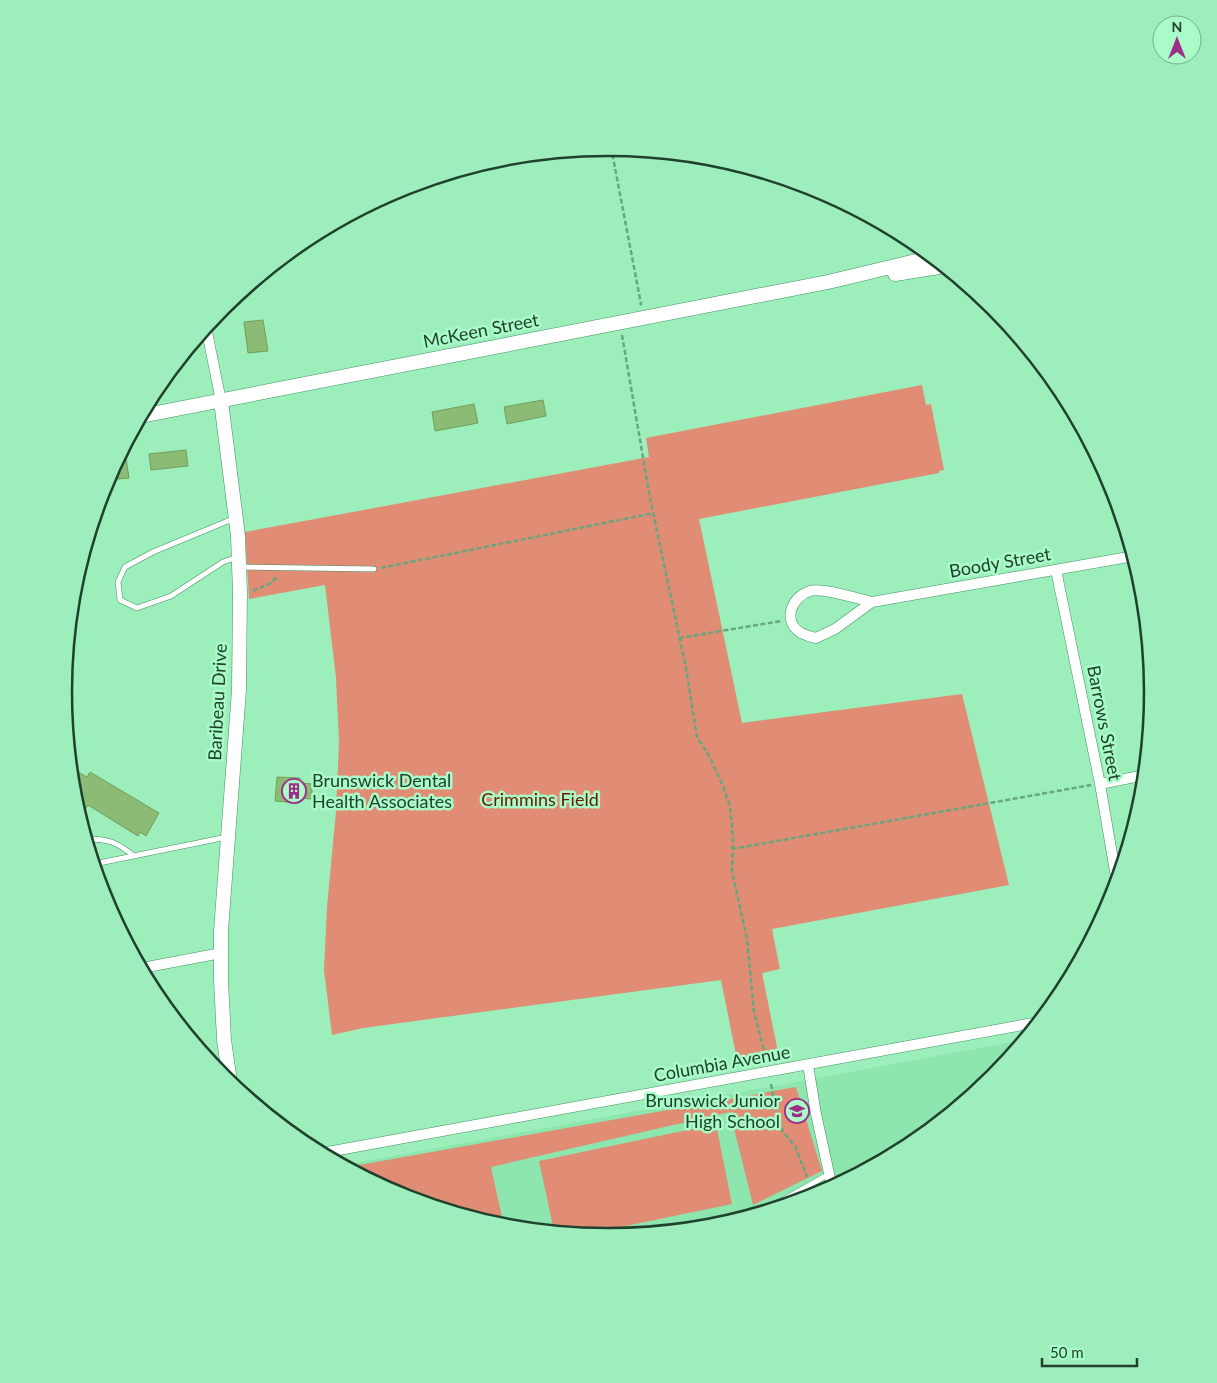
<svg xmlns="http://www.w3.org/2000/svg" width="1217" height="1383" font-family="Lato,sans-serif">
  <rect width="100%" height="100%" fill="#9ceebb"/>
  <path fill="#8ce6ae" d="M 1024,1040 L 993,1077 L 911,1145 L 817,1195 L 714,1226 L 608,1236 L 502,1226 L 400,1195 L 345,1165 Z"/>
  <path fill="#e18c75" d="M 922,385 L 926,405 L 931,404 L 944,470 L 939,471 L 939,473 L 699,519 L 742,723 L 962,694 L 1009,885 L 772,929 L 780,969 L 762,973 L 779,1057 L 738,1065 L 721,980 L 363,1028 L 332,1035 L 324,970 L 327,907 L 336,811 L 339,741 L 336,678 L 325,585 L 249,599 L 245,532 L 649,457 L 646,438 Z
    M 796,1087 L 822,1171 L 753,1205 L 730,1112 L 491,1167 L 504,1226 L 400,1195 L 348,1167 Z
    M 716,1124 L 732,1204 L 587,1234 L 554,1231 L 539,1161 Z"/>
  <path fill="#8cbb76" stroke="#729f5c" d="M 263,320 L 268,351 L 248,353 L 244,322 Z
    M 543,400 L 546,416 L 507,424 L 504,407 Z
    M 474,404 L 478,423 L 435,431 L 432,412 Z
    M 186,450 L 188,466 L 151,470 L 149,454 Z
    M 126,458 L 129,478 L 107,480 L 118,459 Z
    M 71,768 L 87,777 L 90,772 L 159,813 L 146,836 L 140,832 L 138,836 L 88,805 L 80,818 L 74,797 Z
    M 277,777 L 300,778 L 300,783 L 312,784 L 312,799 L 299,798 L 299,803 L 275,801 Z"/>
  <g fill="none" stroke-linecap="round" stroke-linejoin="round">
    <defs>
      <path id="service" d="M 235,518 L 153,552 L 125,567 L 118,582 L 120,600 L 137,608 L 171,596 L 223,562 L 238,557
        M 240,567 L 374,569
        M 87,839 C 108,839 117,842 134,856
        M 94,864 L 227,837
        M 753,1214 L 783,1200 L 829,1174"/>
      <path id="minor" d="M 206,327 L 221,401
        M 1056,570 L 1100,784 L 1117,883
        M 872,602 L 835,629 L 816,638 C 811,637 805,635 801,633 C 782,621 791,597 810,591 C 821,587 859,599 872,602 L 1134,556
        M 1100,784 L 1145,775
        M 142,968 L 221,953
        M 808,1065 L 816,1114 L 832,1187
        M 322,1153 L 1039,1022"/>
      <path id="tertiary" d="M 895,274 L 945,266
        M 221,401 L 238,536 L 240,593 L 239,690 L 221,931 L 221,980 L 224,1040 L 230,1082
        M 141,416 L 828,282 L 933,257"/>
    </defs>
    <use href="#service" stroke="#419264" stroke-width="6"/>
    <use href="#minor" stroke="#419264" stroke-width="11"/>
    <use href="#tertiary" stroke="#419264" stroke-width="15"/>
    <path stroke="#68a680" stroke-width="2.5" stroke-dasharray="5 2.5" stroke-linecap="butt" d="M 611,147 L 641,304 L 640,305
      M 622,335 L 650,498 L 686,668 L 697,737 L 708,754 L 721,781 L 730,806 L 733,838 L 732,871 L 747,939 L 754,1012 L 766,1058
      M 381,568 L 654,513
      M 253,591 L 271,583 L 278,576
      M 679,638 L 781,621
      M 732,849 L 1091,785
      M 771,1084 L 778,1119 L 783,1132 L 795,1146 L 807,1177"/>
    <use href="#service" stroke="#fff" stroke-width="5"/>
    <use href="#minor" stroke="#fff" stroke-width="10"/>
    <use href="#tertiary" stroke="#fff" stroke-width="14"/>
  </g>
  <defs>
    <symbol id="building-ring" viewBox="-11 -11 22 22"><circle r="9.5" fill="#a9fcc8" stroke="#9f2e8b" stroke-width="1.5"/><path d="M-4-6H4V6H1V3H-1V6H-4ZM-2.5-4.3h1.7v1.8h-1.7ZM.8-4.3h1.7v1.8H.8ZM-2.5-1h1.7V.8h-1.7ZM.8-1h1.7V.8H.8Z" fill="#9f2e8b"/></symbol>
    <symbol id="school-ring" viewBox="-11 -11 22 22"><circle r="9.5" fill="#a9fcc8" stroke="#9f2e8b" stroke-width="1.5"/><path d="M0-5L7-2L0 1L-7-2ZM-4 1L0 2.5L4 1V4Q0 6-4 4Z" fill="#9f2e8b"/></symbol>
  </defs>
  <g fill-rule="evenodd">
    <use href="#building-ring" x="280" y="777" width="28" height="28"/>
    <use href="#school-ring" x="783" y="1097" width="28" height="28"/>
  </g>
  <g text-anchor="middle" stroke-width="5" stroke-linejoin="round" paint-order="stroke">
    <g font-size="18" fill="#1f412d" stroke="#a9fcc8">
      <text transform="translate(481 331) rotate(-11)" y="6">McKeen Street</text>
      <text transform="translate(1000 563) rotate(-10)" y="6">Boody Street</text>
      <text transform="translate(218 702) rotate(-87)" y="6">Baribeau Drive</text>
      <text transform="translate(1104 723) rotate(79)" y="6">Barrows Street</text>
      <text transform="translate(722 1064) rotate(-10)" y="6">Columbia Avenue</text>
    </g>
    <g font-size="18" fill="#1f412d" stroke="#a9fcc8" text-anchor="start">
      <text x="312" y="787">Brunswick Dental<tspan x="312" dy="21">Health Associates</tspan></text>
      <text x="780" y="1107" text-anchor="end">Brunswick Junior<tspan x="780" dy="21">High School</tspan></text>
    </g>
    <g font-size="18" fill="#691901" stroke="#a9fcc8">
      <text x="540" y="806">Crimmins Field</text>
    </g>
  </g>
  <path d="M0 0H1217V1383H0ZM72 692a536 536 0 1 1 1072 0a536 536 0 1 1-1072 0Z" fill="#9eedbc" fill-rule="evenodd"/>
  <path fill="none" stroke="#1f412d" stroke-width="2.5" d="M72 692a536 536 0 1 1 1072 0a536 536 0 1 1-1072 0Z"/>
  <g transform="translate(1177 40)"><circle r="24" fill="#a9fcc8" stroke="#72b18a"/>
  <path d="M0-4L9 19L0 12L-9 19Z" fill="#9f2e8b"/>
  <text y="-8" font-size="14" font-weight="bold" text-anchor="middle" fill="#1f412d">N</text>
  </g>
  <path d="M1042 1358v8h95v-8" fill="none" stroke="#1f412d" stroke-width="2.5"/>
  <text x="1050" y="1358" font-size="15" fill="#1f412d" stroke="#a9fcc8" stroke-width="4" paint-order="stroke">50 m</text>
</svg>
